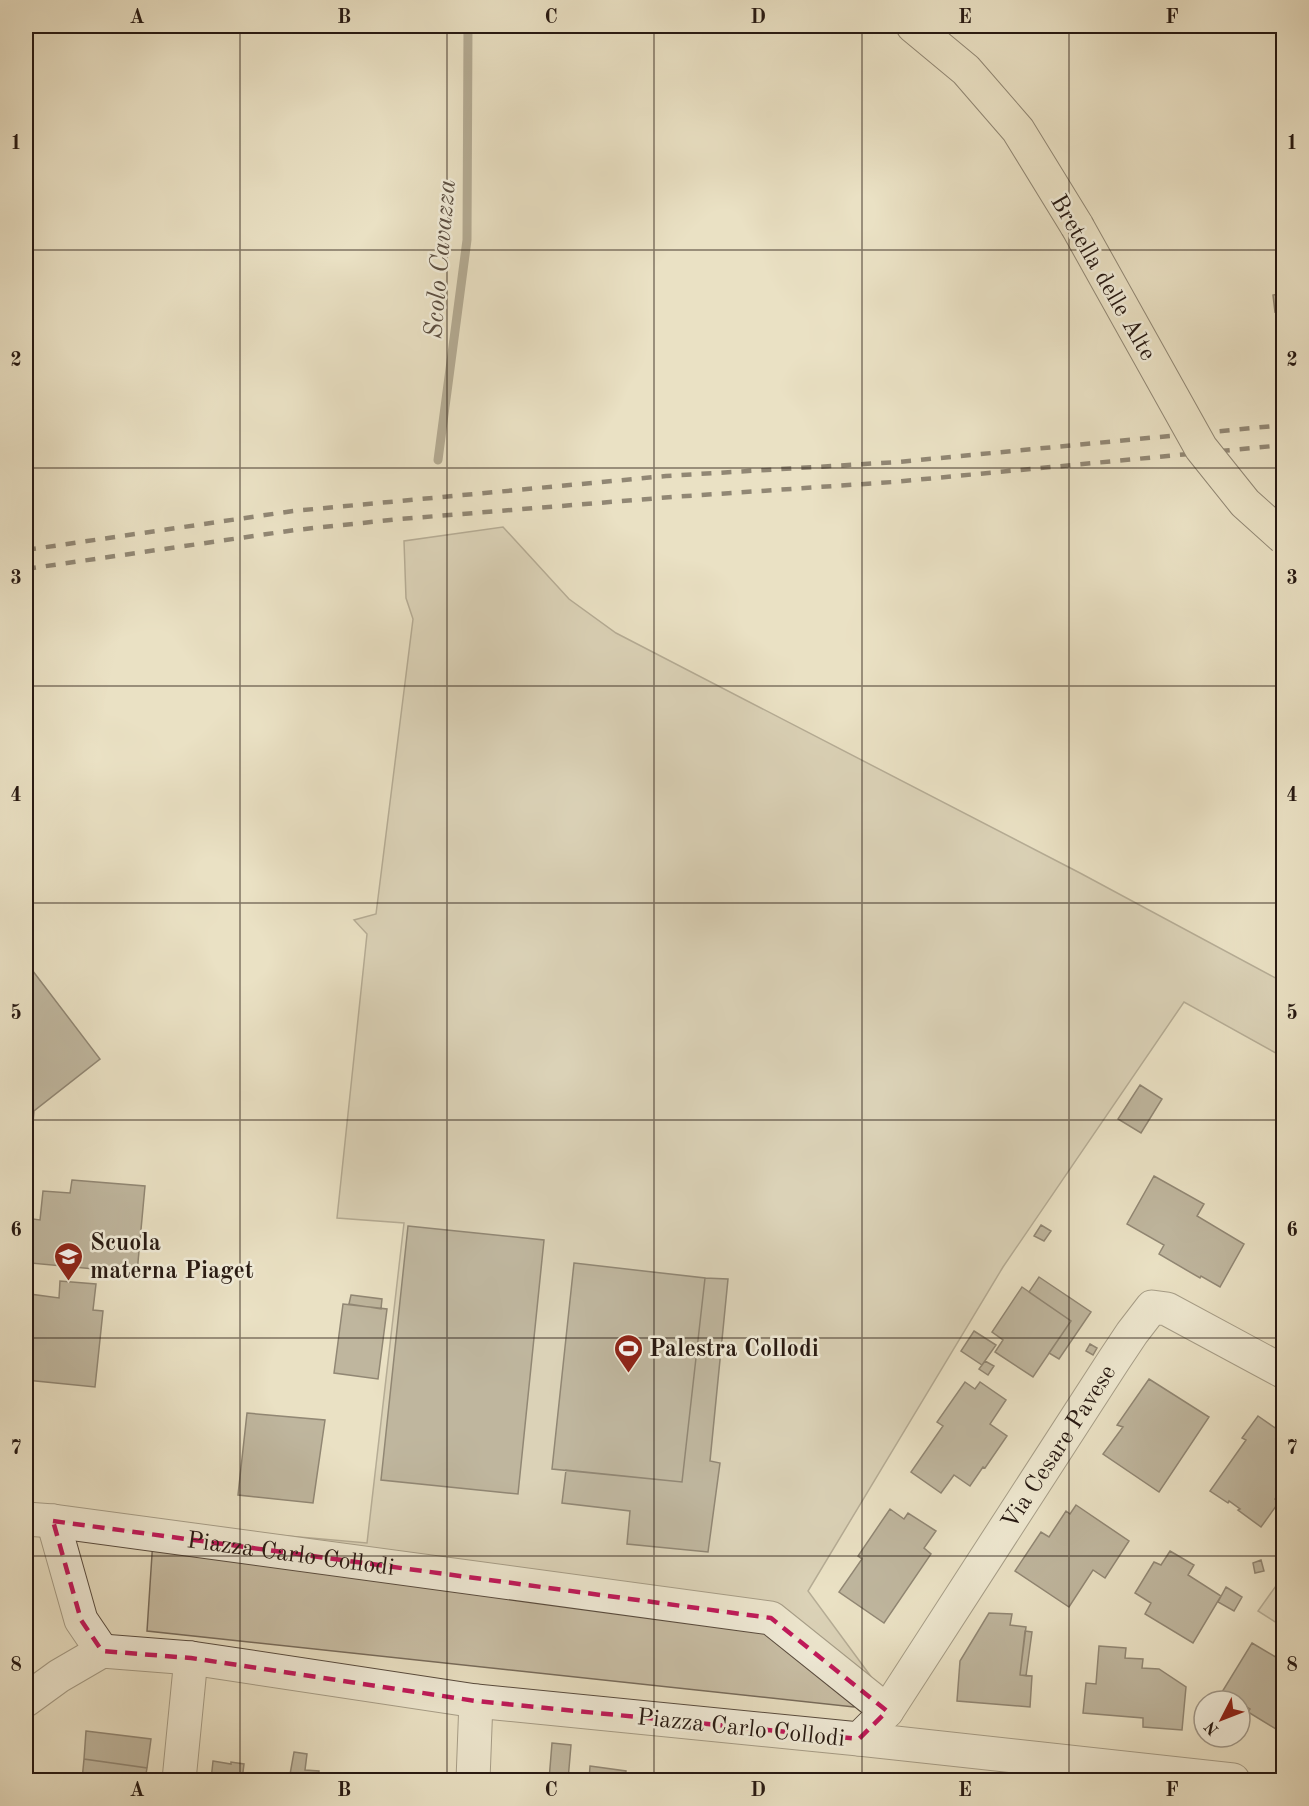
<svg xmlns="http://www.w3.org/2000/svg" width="1309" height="1806" font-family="'Old Standard TT',serif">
  <rect width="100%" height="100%" fill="#eae1c4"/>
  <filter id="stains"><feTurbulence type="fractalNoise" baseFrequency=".00333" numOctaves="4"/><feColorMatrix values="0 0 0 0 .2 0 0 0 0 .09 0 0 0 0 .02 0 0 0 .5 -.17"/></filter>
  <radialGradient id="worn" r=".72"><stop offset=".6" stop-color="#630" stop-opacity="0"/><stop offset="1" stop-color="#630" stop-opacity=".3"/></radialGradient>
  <path fill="#c9bfa6" stroke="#786c5c" stroke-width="1.5" d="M 503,527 L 569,599 L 616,633 L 1080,873 L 1283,982 L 1283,1057 L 1184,1002 L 1003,1267 L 808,1591 L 875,1682 L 854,1707 L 147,1631 L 154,1524 L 367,1543 L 404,1223 L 337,1218 L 367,934 L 354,920 L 376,914 L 413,619 L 406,598 L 404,541 Z
    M 1283,1576 L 1283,1627 L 1258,1611 Z"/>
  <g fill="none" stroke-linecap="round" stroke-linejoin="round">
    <path stroke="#746858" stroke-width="9" d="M 438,460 L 467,240 L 468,26"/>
  </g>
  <path fill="#8c816f" stroke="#271912" stroke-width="1.5" d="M 1284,293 L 1284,310 L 1275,312 L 1273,295 Z
    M 26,962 L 100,1059 L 34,1111 L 26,1202 Z
    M 1140,1085 L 1162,1099 L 1141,1133 L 1118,1119 Z
    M 1154,1176 L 1204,1204 L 1197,1216 L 1244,1244 L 1220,1287 L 1201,1276 L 1200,1278 L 1159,1254 L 1164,1245 L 1127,1224 Z
    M 72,1180 L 145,1186 L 137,1273 L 31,1263 L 30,1294 L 59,1298 L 60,1281 L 96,1284 L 93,1310 L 103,1311 L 95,1387 L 26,1380 L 26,1218 L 40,1220 L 43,1191 L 70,1193 Z
    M 1041,1225 L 1051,1231 L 1044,1241 L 1034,1236 Z
    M 408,1226 L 544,1240 L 518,1494 L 381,1480 Z
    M 574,1263 L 705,1278 L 682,1482 L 552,1469 Z
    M 1039,1277 L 1091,1312 L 1059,1359 L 1049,1353 L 1071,1321 L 1029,1292 Z
    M 705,1278 L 728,1279 L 710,1461 L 720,1463 L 708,1552 L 627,1544 L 630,1511 L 562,1503 L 566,1470 L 682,1482 Z
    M 1022,1287 L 1071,1321 L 1033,1377 L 995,1352 L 1003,1340 L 992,1332 Z
    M 351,1295 L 382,1299 L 381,1309 L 349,1304 Z
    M 343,1304 L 387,1309 L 378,1379 L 334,1373 Z
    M 974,1331 L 996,1345 L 982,1365 L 961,1351 Z
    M 1090,1344 L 1097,1348 L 1093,1355 L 1086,1351 Z
    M 985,1361 L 994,1366 L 988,1375 L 979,1369 Z
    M 1149,1379 L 1209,1417 L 1159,1492 L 1103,1454 L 1123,1427 L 1117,1425 Z
    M 965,1382 L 975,1389 L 980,1382 L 1006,1400 L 990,1424 L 1007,1436 L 985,1468 L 983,1467 L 970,1486 L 954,1475 L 941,1493 L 911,1472 L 943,1426 L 937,1422 Z
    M 247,1413 L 325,1420 L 313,1503 L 238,1495 Z
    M 1258,1416 L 1281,1432 L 1277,1438 L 1284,1442 L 1284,1495 L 1279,1493 L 1275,1499 L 1279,1502 L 1261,1527 L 1238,1510 L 1240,1509 L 1229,1501 L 1228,1503 L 1210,1491 L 1246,1440 L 1242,1438 Z
    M 1076,1505 L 1129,1541 L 1105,1578 L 1093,1570 L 1069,1607 L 1015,1571 L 1041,1532 L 1049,1537 L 1066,1511 L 1070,1514 Z
    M 890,1509 L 904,1519 L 908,1513 L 936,1531 L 924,1548 L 931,1554 L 884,1623 L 839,1592 L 862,1559 L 858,1556 Z
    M 1170,1551 L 1194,1565 L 1188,1575 L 1221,1596 L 1193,1643 L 1145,1614 L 1151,1603 L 1135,1593 L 1154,1562 L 1161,1565 Z
    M 1261,1560 L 1264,1571 L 1255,1573 L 1253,1563 Z
    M 1226,1587 L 1242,1597 L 1234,1611 L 1218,1602 Z
    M 989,1613 L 1012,1614 L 1010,1625 L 1026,1627 L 1020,1675 L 1032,1676 L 1030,1707 L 957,1701 L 960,1661 Z
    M 1025,1631 L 1032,1632 L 1026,1676 L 1020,1675 Z
    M 1252,1643 L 1284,1662 L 1284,1734 L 1248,1712 L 1250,1709 L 1240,1703 L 1240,1701 L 1237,1701 L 1222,1692 Z
    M 1099,1646 L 1126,1648 L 1125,1658 L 1143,1659 L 1142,1668 L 1159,1669 L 1186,1687 L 1182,1730 L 1143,1727 L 1143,1718 L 1083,1713 L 1086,1683 L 1096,1684 Z
    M 86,1731 L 151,1739 L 147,1768 L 84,1759 Z
    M 552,1743 L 571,1745 L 568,1780 L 549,1780 Z
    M 294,1752 L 307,1754 L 305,1770 L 319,1771 L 318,1780 L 289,1780 Z
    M 84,1759 L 147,1768 L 145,1780 L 37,1780 L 37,1773 L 82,1780 Z
    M 213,1761 L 231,1764 L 231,1762 L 244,1764 L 242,1780 L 211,1780 Z
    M 590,1766 L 626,1771 L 625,1780 L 589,1780 Z
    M 356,1773 L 427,1778 L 427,1780 L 355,1780 Z"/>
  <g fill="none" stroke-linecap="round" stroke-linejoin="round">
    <defs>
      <g id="minor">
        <path id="s1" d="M 26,1519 L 53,1521 L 771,1618 L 887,1711 L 859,1739 L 476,1701 L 191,1658 L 102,1651 L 59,1676 L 26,1700"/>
        <path d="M 53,1521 L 81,1620 L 102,1651"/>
        <path id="s2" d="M 887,1711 L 1114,1360 L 1132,1333 L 1152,1307 L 1167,1309 L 1284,1372"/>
        <path d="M 859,1739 L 1233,1780"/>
        <path d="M 179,1780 L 191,1658"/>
        <path d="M 473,1780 L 476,1701"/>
      </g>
      <path id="major" d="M 913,26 L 966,70 L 1018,130 L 1077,226"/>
    </defs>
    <use href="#minor" stroke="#584b3e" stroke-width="35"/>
    <use href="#major" stroke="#271912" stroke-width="35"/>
    <use href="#minor" stroke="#f1ecd9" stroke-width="33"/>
    <use href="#major" stroke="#eae1c4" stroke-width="33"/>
    <path stroke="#271912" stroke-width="4.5" stroke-dasharray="10 10" stroke-linecap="butt" d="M 26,550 L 293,511 L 666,476 L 898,462 L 1284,425
      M 26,569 L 295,530 L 400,519 L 672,497 L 893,482 L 1284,445"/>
    <defs>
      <path id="major-bridge" d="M 1077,226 L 1201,448 L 1245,503 L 1284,538"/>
    </defs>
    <use href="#major-bridge" stroke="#271912" stroke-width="35" stroke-linecap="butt"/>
    <use href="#major-bridge" stroke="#eae1c4" stroke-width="33"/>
  </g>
  <path d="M0 0H1309V1806H0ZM 53,1521 L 771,1618 L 887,1711 L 859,1739 L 476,1701 L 191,1658 L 102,1651 L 81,1620 Z" fill="#eae1c4" fill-opacity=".55" fill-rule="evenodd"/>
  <path fill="none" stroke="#c2185b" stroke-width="4.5" stroke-dasharray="12 8" stroke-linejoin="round" d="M 53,1521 L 771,1618 L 887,1711 L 859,1739 L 476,1701 L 191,1658 L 102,1651 L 81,1620 Z"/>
  <path fill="none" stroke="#271912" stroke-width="1.5" stroke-opacity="0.55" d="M 240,26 L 240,1780M 447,26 L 447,1780M 654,26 L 654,1780M 862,26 L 862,1780M 1069,26 L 1069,1780M 26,250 L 1284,250M 26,468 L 1284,468M 26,686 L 1284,686M 26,903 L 1284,903M 26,1120 L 1284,1120M 26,1338 L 1284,1338M 26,1556 L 1284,1556"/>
  <defs>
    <symbol id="school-pin" viewBox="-11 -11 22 30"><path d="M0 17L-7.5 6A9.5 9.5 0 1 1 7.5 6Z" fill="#8f2418" stroke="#f1ecd9"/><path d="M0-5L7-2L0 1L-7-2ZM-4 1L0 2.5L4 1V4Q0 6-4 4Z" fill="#fff"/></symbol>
    <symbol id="stadium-pin" viewBox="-11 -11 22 30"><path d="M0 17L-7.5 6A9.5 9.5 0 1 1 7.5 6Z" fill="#8f2418" stroke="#f1ecd9"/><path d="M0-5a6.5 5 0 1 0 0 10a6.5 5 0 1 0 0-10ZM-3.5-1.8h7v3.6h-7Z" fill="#fff"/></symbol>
  </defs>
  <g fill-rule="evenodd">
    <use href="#school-pin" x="52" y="1240" width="33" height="45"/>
    <use href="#stadium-pin" x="612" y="1332" width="33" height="45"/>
  </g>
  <g text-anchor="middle" stroke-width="5" stroke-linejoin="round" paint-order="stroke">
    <g font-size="24" fill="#271912" stroke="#f1ecd9">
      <text transform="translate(1104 277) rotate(60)" y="8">Bretella delle Alte</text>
      <text dy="8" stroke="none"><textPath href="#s2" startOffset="315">Via Cesare Pavese</textPath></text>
      <text dy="8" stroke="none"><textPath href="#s1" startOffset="267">Piazza Carlo Collodi</textPath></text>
      <text transform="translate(741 1727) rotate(6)" y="8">Piazza Carlo Collodi</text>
    </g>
    <g font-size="24" font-weight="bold" fill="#271912" stroke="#f1ecd9" text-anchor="start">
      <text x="90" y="1250">Scuola<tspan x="90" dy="28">materna Piaget</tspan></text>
      <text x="649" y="1356">Palestra Collodi</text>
    </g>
    <g font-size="26" font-style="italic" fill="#5b4e41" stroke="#f1ecd9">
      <text transform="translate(439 259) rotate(-85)" y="9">Scolo Cavazza</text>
    </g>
  </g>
  <rect width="1309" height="1806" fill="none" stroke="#eae1c4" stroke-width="66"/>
  <g transform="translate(1222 1719) rotate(228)"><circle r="28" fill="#f1ecd9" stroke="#a09889" stroke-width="1.5"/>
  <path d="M0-4.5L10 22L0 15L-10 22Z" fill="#8f2418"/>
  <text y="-9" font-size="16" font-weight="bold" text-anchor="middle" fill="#271912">N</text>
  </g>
  <rect x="33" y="33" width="1243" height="1740" fill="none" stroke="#271912" stroke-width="2"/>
  <g font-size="20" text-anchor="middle" font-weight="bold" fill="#271912">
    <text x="137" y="23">A</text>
    <text x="344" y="23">B</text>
    <text x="551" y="23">C</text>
    <text x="758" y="23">D</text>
    <text x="965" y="23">E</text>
    <text x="1172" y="23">F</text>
    <text x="16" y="149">1</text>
    <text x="1292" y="149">1</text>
    <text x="16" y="366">2</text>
    <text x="1292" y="366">2</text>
    <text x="16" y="584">3</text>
    <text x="1292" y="584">3</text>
    <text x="16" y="801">4</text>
    <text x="1292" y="801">4</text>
    <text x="16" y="1019">5</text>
    <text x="1292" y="1019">5</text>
    <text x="16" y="1236">6</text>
    <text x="1292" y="1236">6</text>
    <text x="16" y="1454">7</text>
    <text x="1292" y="1454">7</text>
    <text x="16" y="1671">8</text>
    <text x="1292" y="1671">8</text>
    <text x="137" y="1796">A</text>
    <text x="344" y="1796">B</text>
    <text x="551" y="1796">C</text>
    <text x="758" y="1796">D</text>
    <text x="965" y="1796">E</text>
    <text x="1172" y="1796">F</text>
  </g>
  <rect width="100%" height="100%" filter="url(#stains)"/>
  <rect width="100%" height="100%" fill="url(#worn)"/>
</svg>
